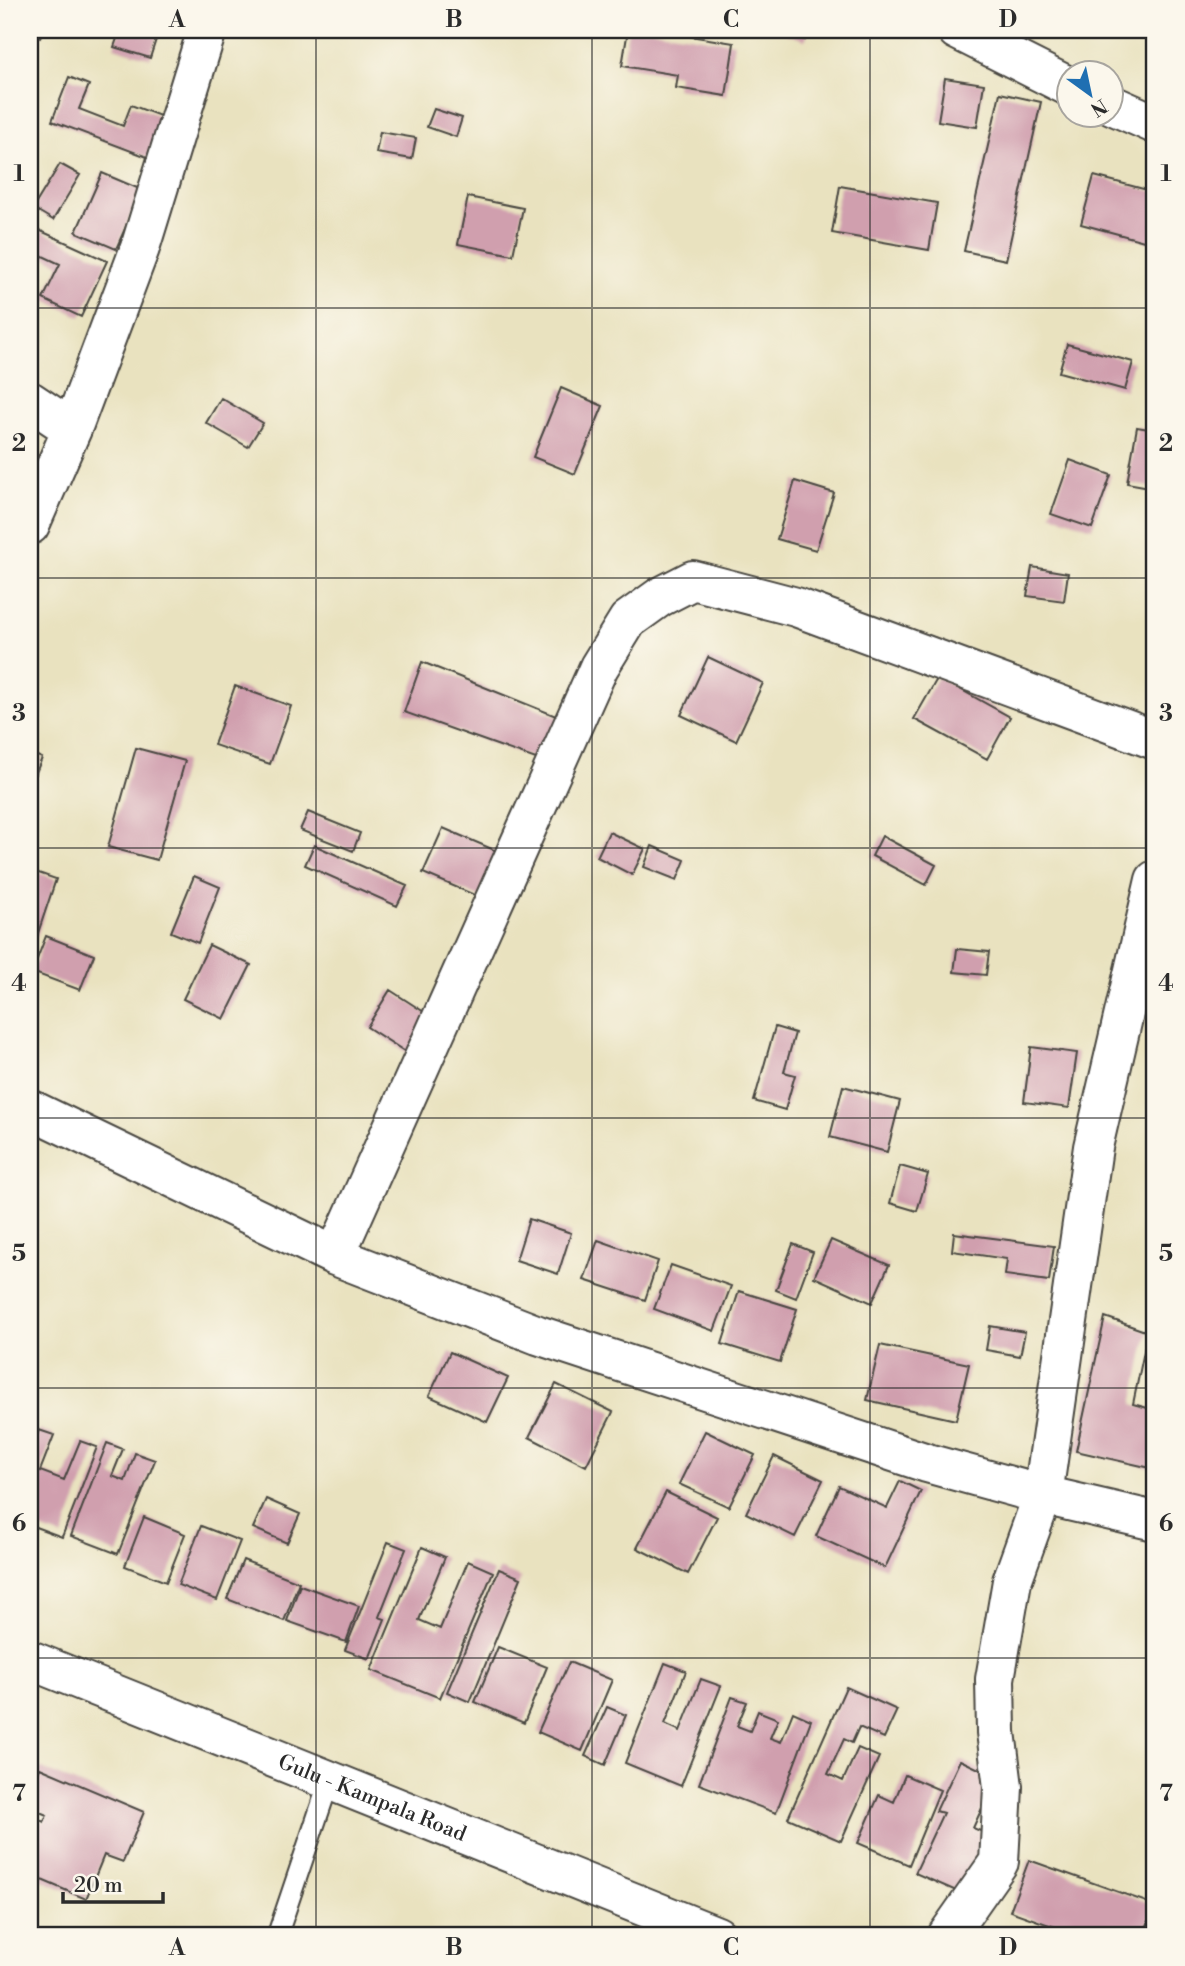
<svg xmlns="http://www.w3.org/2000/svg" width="1185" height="1966" font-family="'Libre Bodoni',serif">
  <rect width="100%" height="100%" fill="#fbf7ec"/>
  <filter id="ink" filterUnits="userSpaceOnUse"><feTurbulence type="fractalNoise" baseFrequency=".0143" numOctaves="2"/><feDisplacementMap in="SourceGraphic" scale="14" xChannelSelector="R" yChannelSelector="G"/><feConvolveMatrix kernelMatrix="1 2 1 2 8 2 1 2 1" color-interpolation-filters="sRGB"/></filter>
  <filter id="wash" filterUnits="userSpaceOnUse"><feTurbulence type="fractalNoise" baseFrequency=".00686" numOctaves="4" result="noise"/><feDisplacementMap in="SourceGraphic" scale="28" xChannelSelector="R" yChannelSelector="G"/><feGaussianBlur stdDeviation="1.57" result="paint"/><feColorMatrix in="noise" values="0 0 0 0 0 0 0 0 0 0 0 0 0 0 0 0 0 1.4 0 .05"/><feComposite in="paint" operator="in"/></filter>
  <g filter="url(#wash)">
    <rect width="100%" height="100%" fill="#e9e2bf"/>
    <g id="blocks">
      <path fill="#d09fae" d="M 30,30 L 42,30 L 40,38 L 30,34 Z
        M 120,30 L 159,30 L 150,58 L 114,47 Z
        M 628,30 L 652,30 L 734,43 L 726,96 L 676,88 L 678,75 L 622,66 Z
        M 775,30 L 809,30 L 805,40 Z
        M 69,77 L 89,85 L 79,109 L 123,126 L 131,105 L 171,120 L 155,160 L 52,121 Z
        M 945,78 L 984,84 L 977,127 L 938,121 Z
        M 1000,93 L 1041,102 L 1006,260 L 964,251 Z
        M 434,109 L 462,118 L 456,137 L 427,127 Z
        M 380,132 L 416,138 L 412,159 L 376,153 Z
        M 60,164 L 80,175 L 53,220 L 33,208 Z
        M 102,173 L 142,190 L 116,249 L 76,232 Z
        M 1094,176 L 1155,192 L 1155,244 L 1081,224 Z
        M 840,186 L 937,203 L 929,250 L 832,233 Z
        M 468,197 L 523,208 L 513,255 L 458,244 Z
        M 30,226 L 107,261 L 81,317 L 43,299 L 60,264 L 30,250 Z
        M 30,277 L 40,283 L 30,302 Z
        M 1067,344 L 1133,362 L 1125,390 L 1059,372 Z
        M 561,388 L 603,406 L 575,474 L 533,457 Z
        M 221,398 L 263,423 L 248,447 L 206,423 Z
        M 1137,427 L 1155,430 L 1155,488 L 1127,483 Z
        M 1070,460 L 1111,475 L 1092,528 L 1051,514 Z
        M 795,481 L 834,493 L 816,550 L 777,539 Z
        M 1032,567 L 1068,573 L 1064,601 L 1027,596 Z
        M 708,657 L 763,683 L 736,741 L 681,715 Z
        M 422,662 L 566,720 L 550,764 L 404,712 Z
        M 938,677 L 1010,717 L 987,759 L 914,719 Z
        M 235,686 L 291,706 L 270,764 L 214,745 Z
        M 136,748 L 185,761 L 157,860 L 108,847 Z
        M 30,753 L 42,758 L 30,787 Z
        M 308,812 L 360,833 L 353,851 L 300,830 Z
        M 443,828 L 506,855 L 486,900 L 423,873 Z
        M 609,832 L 645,849 L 632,875 L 597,857 Z
        M 882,836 L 936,865 L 926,885 L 872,856 Z
        M 314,845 L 407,886 L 397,906 L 305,865 Z
        M 652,846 L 685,860 L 677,880 L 644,867 Z
        M 30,870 L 56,879 L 30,957 Z
        M 194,876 L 220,887 L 198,943 L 171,932 Z
        M 46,936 L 94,955 L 80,990 L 32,972 Z
        M 209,945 L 251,965 L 224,1019 L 183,999 Z
        M 957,949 L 989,952 L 986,975 L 954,972 Z
        M 390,990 L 438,1021 L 415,1058 L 367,1027 Z
        M 775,1027 L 795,1033 L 784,1072 L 795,1075 L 785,1110 L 754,1101 Z
        M 1031,1047 L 1077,1053 L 1069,1108 L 1024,1102 Z
        M 843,1086 L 900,1101 L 887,1152 L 830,1137 Z
        M 900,1166 L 928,1174 L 917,1211 L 890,1203 Z
        M 529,1219 L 571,1233 L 558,1274 L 516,1260 Z
        M 954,1233 L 1054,1246 L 1049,1281 L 1005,1275 L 1007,1259 L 952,1251 Z
        M 598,1240 L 658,1261 L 645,1300 L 584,1280 Z
        M 831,1240 L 889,1265 L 872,1303 L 814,1277 Z
        M 793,1244 L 813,1252 L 796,1298 L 776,1290 Z
        M 671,1265 L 731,1286 L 714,1331 L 654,1309 Z
        M 739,1291 L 797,1309 L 780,1362 L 722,1344 Z
        M 1105,1317 L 1148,1332 L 1133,1404 L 1155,1410 L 1155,1469 L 1076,1451 Z
        M 990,1326 L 1025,1332 L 1020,1356 L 986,1350 Z
        M 880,1345 L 969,1364 L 956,1420 L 867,1400 Z
        M 450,1352 L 508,1378 L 487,1422 L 429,1396 Z
        M 556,1384 L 613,1412 L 586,1466 L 529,1437 Z
        M 39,1430 L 54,1435 L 40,1471 L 64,1480 L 80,1441 L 97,1447 L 62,1537 L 30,1525 L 30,1454 Z
        M 705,1431 L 755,1455 L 729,1507 L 679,1484 Z
        M 107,1443 L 123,1449 L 112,1476 L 125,1481 L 135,1453 L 155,1460 L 118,1554 L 71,1536 Z
        M 774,1456 L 823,1480 L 795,1537 L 746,1513 Z
        M 900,1481 L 921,1491 L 885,1568 L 816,1536 L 839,1486 L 887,1508 Z
        M 666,1492 L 717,1517 L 688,1574 L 637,1548 Z
        M 266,1499 L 300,1514 L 287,1543 L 253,1528 Z
        M 144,1517 L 185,1534 L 166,1582 L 125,1566 Z
        M 201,1526 L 240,1541 L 217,1600 L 178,1585 Z
        M 388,1542 L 406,1549 L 379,1617 L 385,1619 L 369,1659 L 345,1650 Z
        M 422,1547 L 445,1557 L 419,1620 L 440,1629 L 468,1561 L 493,1572 L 440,1698 L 371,1670 Z
        M 243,1560 L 299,1582 L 284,1621 L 227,1599 Z
        M 499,1569 L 521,1578 L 470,1702 L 447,1692 Z
        M 300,1585 L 359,1606 L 346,1642 L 287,1621 Z
        M 498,1647 L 547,1667 L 524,1723 L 475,1702 Z
        M 569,1662 L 612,1680 L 582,1751 L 538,1732 Z
        M 665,1663 L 686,1671 L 665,1724 L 680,1731 L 701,1679 L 721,1686 L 681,1786 L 625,1763 Z
        M 846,1687 L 897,1710 L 884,1738 L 859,1727 L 852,1743 L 844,1739 L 828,1774 L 843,1781 L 858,1748 L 879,1757 L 841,1841 L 788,1818 Z
        M 732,1697 L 747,1702 L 737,1726 L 750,1731 L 758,1711 L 778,1719 L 770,1738 L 781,1742 L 793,1712 L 811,1720 L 776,1813 L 699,1784 Z
        M 607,1707 L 626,1715 L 605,1765 L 585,1756 Z
        M 960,1760 L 996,1777 L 973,1828 L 990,1835 L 963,1894 L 915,1873 L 943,1813 L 936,1811 Z
        M 40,1768 L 144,1812 L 123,1862 L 104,1855 L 86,1899 L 30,1875 L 30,1824 L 33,1817 L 44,1822 L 47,1815 L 30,1808 L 30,1791 Z
        M 905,1775 L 940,1790 L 909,1865 L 858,1843 L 879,1795 L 894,1802 Z
        M 1029,1860 L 1155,1905 L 1143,1936 L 1080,1936 L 1010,1911 Z
        M 1151,1920 L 1155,1921 L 1155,1936 L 1145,1936 Z"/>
    </g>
  </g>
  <g filter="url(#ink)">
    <use href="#blocks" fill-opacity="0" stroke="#484641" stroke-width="2"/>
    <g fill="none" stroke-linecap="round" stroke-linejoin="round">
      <defs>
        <path id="service" d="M 277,1936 L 330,1779"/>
        <path id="minor" d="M 957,30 L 1070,87
          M 1112,105 L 1155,124
          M 30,401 L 72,429
          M 30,525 L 72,429 L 140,248 L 207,30
          M 30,1109 L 335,1256 L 538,1335 L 927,1463 L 1043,1495 L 1155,1521
          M 335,1256 L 599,667 L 628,620 L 660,597 L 693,580 L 796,607 L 1155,740
          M 947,1936 L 999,1862 L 1003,1787 L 996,1732 L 995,1679 L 1012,1581 L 1043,1495 L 1093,1147 L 1155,880"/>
        <g id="primary">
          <path id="s1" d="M 30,1660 L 717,1936"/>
        </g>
      </defs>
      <use href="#service" stroke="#484641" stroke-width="23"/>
      <use href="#minor" stroke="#484641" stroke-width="42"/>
      <use href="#primary" stroke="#484641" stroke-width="42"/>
      <use href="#service" stroke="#fff" stroke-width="19"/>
      <use href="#minor" stroke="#fff" stroke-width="38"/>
      <use href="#primary" stroke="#fff" stroke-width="38"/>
    </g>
  </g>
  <path fill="none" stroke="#2b2b2b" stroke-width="2" stroke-opacity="0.55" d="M 316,30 L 316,1936M 592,30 L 592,1936M 870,30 L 870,1936M 30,308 L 1155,308M 30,578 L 1155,578M 30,848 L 1155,848M 30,1118 L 1155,1118M 30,1388 L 1155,1388M 30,1658 L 1155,1658"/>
  <g text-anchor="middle" stroke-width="7" stroke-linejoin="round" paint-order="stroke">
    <g font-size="21" fill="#2b2b2b" stroke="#fbf7ec">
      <text dy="7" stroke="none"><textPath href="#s1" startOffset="369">Gulu - Kampala Road</textPath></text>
    </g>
  </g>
  <rect width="1185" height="1966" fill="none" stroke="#fbf7ec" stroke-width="77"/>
  <g transform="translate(1090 94) rotate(147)"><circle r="33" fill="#fbf7ec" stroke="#a8a59f" stroke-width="2"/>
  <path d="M0-5L12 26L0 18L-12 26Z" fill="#1f6fb2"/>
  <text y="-10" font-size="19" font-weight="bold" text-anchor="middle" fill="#2b2b2b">N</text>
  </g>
  <path d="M63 1892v10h100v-10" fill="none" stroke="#2b2b2b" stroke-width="3.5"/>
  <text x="74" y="1892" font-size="21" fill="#2b2b2b" stroke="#fbf7ec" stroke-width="5" paint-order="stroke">20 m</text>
  <rect x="38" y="38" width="1108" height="1889" fill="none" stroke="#2b2b2b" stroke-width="2.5"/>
  <g font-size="23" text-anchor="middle" font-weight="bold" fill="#2b2b2b">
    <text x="177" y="27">A</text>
    <text x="454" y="27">B</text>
    <text x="731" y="27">C</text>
    <text x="1008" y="27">D</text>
    <text x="19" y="181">1</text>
    <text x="1166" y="181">1</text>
    <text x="19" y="451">2</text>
    <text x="1166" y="451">2</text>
    <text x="19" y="721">3</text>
    <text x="1166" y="721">3</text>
    <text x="19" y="991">4</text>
    <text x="1166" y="991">4</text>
    <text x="19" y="1261">5</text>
    <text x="1166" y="1261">5</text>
    <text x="19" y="1531">6</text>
    <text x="1166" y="1531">6</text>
    <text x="19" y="1801">7</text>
    <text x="1166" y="1801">7</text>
    <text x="177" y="1955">A</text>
    <text x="454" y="1955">B</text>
    <text x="731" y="1955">C</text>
    <text x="1008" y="1955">D</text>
  </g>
</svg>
